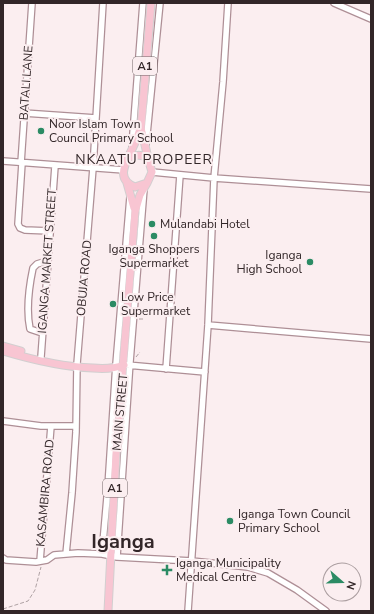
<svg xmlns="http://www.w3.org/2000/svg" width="374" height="614" font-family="'Nunito Sans',sans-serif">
  <rect width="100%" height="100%" fill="#fbeef0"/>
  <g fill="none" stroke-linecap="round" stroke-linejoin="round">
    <defs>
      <path id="minor" d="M 334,3 L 371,19
        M 24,113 L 96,118
        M 146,144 L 160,3
        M 132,146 L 143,3
        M 3,161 L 124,170
        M 21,163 L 32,3
        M 22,163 L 18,224 L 20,228 L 25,230 L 50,231
        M 152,172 L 214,178 L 371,189
        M 208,325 L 371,339
        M 42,333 L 30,329 C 26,310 29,287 33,268 L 37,264 L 47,261
        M 41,357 L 55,166
        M 127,365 L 205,372
        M 166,369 L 180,175
        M 3,421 L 41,426 L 76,426
        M 66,554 L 72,493 L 76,432 L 77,364 L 93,168 L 103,3
        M 102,554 L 108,486 L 116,364 L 130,197
        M 117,557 L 130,362 L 144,189
        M 3,558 L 6,560 L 36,562 L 47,560 L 54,555 L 78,553 L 102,554 L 117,557 L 192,561 L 248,567 L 268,573 L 297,590 L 326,611
        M 40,561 L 51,426
        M 188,611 L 208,325 L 214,178 L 223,82 L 228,3"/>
      <path id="major" d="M 127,158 C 135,155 141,154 148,158 L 152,172 L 147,183 L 135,187 C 114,179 127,161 133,147 C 136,141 138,135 140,129
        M 148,158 L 141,128 L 151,3
        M 127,183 L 134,208
        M 3,346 L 21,351
        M 3,351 C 33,360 62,367 93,368 C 104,369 113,369 124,365
        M 108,611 L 116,454 L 135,212 L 140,195 L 147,183"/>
    </defs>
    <use href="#minor" stroke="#ae8f96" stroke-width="8"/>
    <use href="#major" stroke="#d2cfd0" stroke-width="9"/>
    <path stroke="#afa2a4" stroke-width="1" stroke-dasharray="4 2" stroke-linecap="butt" d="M 139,319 L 144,319
      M 136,357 L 140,352
      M 3,609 L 28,601 L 35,590 L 41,567"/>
    <use href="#minor" stroke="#fff" stroke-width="5.5"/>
    <use href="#major" stroke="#f8c5d2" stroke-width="7"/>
  </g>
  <g fill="#2b8b64" stroke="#fbeef0" stroke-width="1.5">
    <circle cx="41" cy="131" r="4"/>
    <circle cx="152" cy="224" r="4"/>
    <circle cx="154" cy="236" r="4"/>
    <circle cx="310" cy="262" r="4"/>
    <circle cx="113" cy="304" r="4"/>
    <circle cx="230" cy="521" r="4"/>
    <path d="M165 564h4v4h4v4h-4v4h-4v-4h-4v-4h4z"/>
  </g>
  <g text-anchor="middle" stroke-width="4" stroke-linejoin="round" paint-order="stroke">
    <g fill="#fbeef0" stroke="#6e6264" stroke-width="1">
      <rect x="133" y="57" width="24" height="18" rx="3"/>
      <rect x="103" y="479" width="24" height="18" rx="3"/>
    </g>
    <g font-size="11" font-weight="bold" fill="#322628">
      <text x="145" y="70">A1</text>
      <text x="115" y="492">A1</text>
    </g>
    <g font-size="12" fill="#322628" stroke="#fbeef0">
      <text transform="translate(26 83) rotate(-86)" y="4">BATALI LANE</text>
      <text transform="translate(47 261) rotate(-86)" y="4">IGANGA MARKET STREET</text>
      <text transform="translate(84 278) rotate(-85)" y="4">OBUJA ROAD</text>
      <text transform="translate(120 412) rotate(-85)" y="4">MAIN STREET</text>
      <text transform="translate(45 493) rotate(-85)" y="4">KASAMBIRA ROAD</text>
    </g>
    <g font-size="12" fill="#322628" stroke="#fbeef0" text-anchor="start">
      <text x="49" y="128">Noor Islam Town<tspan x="49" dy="14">Council Primary School</tspan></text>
      <text x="160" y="228">Mulandabi Hotel</text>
      <text x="154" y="253" text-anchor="middle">Iganga Shoppers<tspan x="154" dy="14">Supermarket</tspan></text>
      <text x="302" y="259" text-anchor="end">Iganga<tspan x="302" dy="14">High School</tspan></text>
      <text x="121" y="301">Low Price<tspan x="121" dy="14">Supermarket</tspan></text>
      <text x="238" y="518">Iganga Town Council<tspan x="238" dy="14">Primary School</tspan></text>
      <text x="176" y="567">Iganga Municipality<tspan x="176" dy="14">Medical Centre</tspan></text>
    </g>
    <g font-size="14" letter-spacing="1" fill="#322628" stroke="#fbeef0">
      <text x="144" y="164">NKAATU PROPEER</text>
    </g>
    <g font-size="20" font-weight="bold" fill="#322628" stroke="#fbeef0">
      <text x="123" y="548">Iganga</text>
    </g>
  </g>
  <rect width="374" height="614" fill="none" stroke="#322628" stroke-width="8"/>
  <g transform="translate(342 582) rotate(110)"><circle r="19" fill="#fbeef0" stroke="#ab9ea0"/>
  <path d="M0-3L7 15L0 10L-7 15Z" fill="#2b8b64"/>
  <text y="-6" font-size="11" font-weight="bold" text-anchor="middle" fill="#322628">N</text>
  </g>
</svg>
